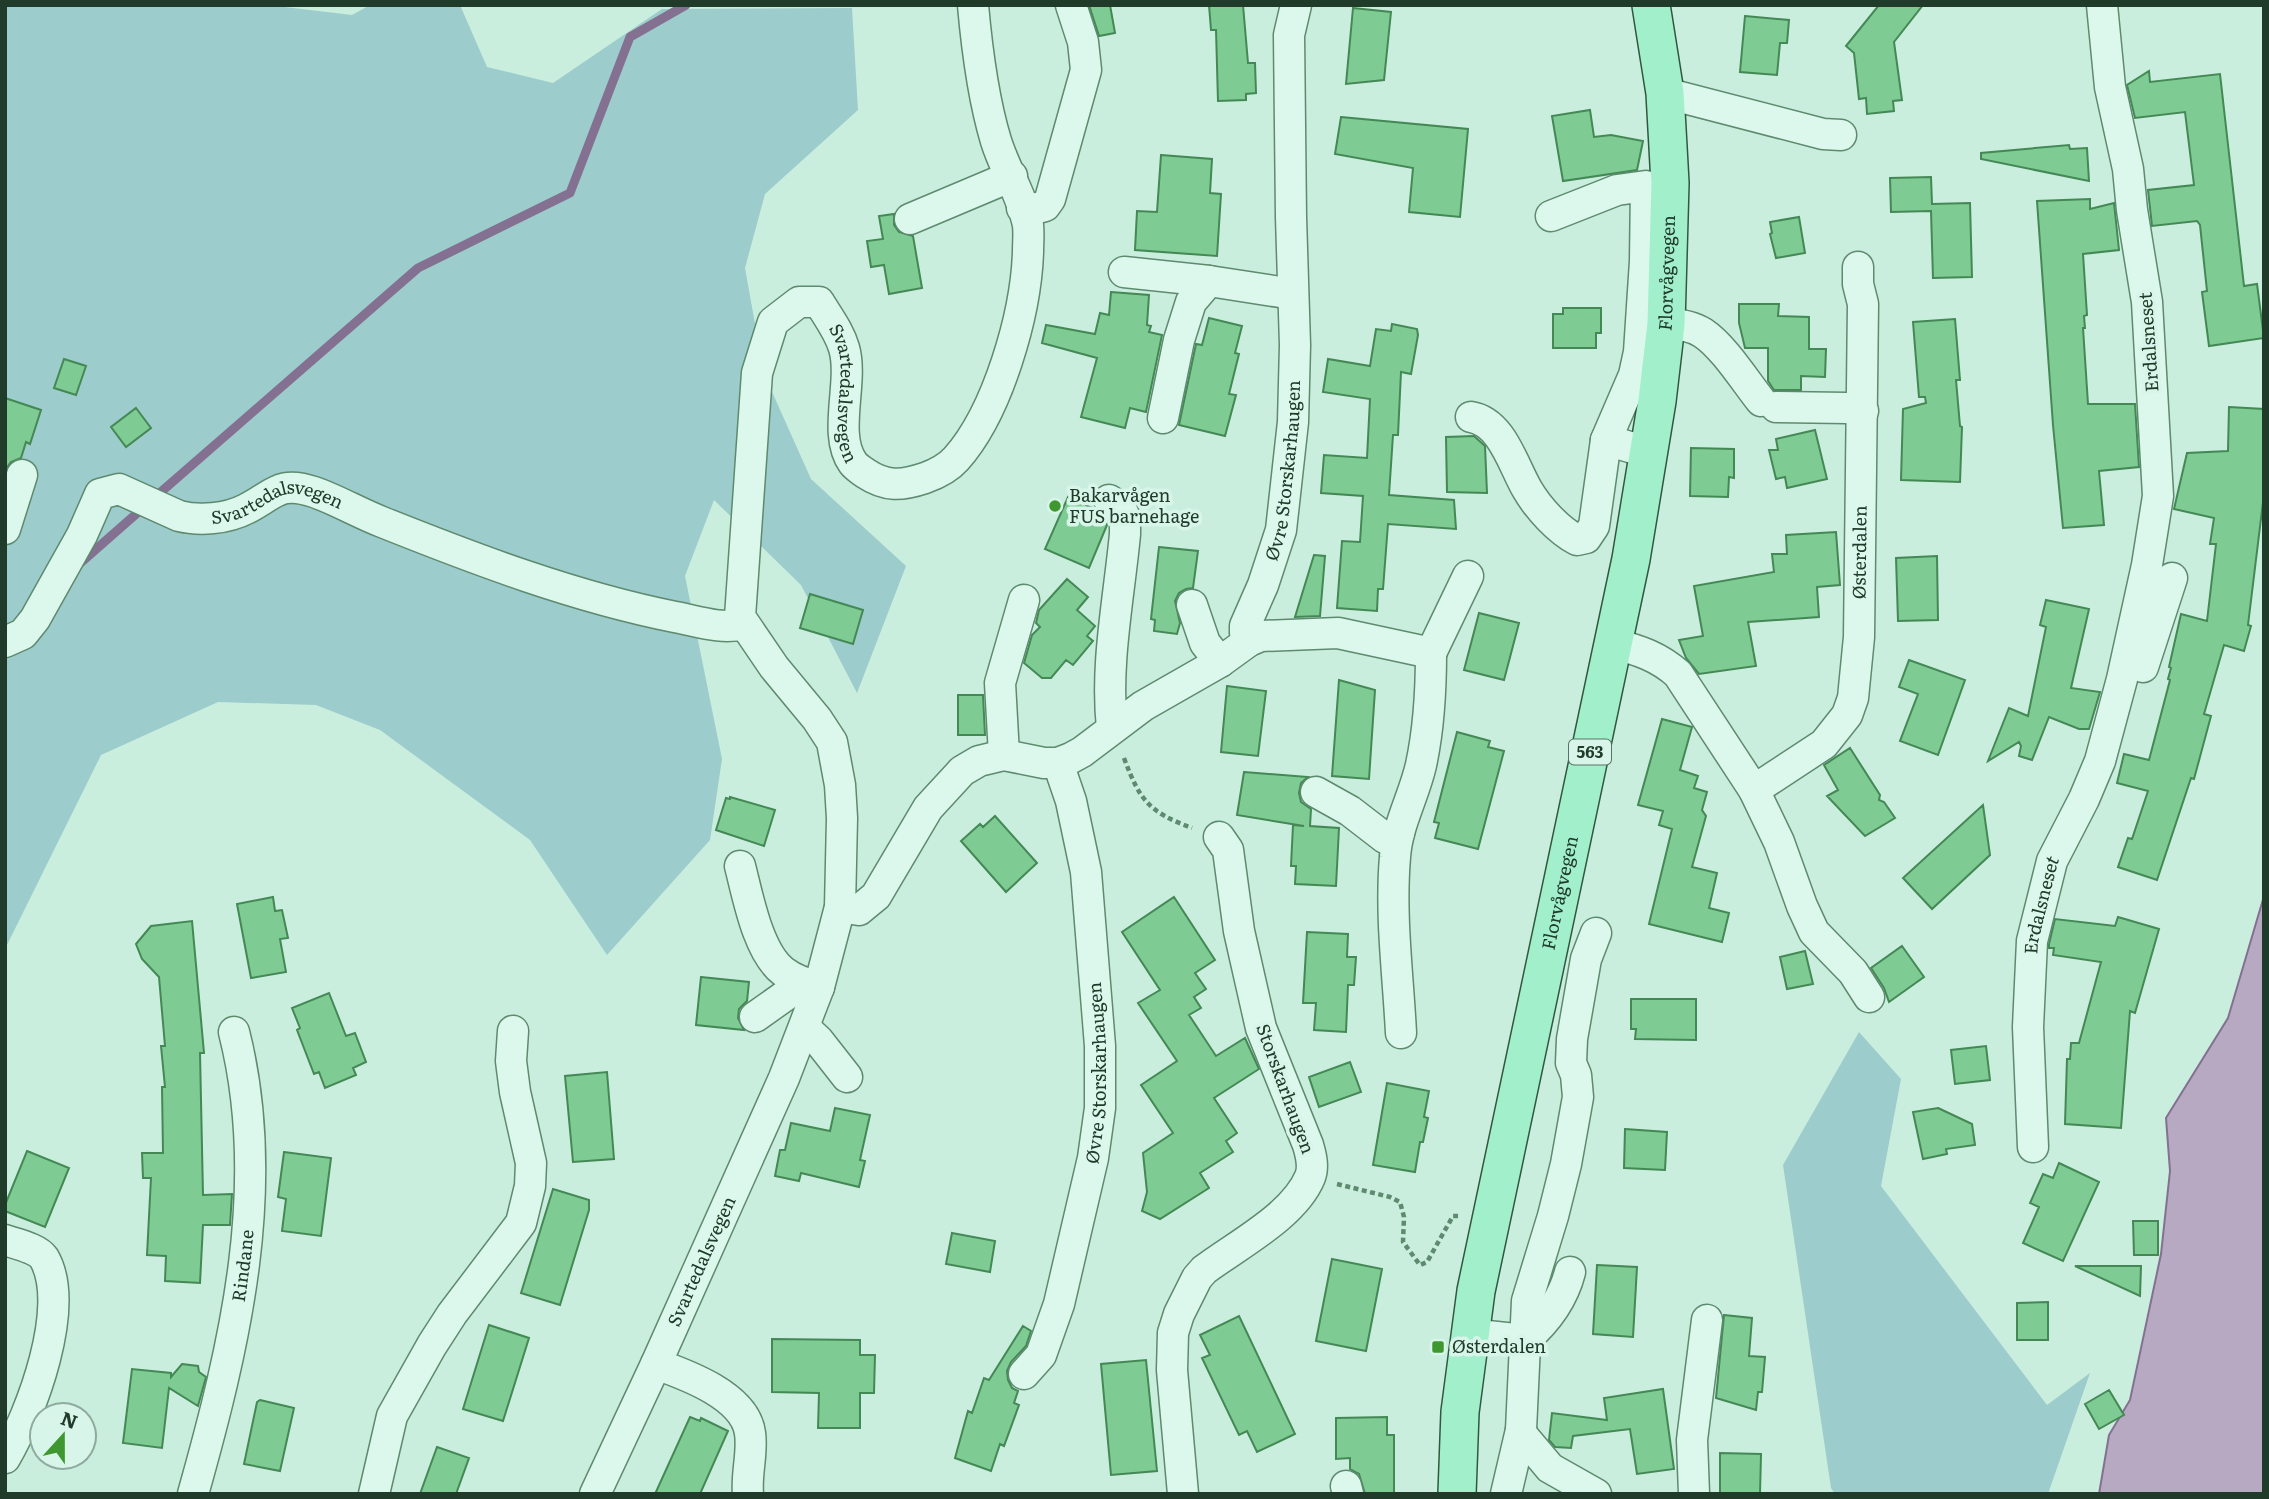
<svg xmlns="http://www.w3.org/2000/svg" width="2269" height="1499" font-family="Literata,serif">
  <rect width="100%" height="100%" fill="#c9eedd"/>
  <path fill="#9ccccb" d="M 5,5 L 268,5 L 352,15 L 370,5 L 460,5 L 487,67 L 553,83 L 662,9 L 852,8 L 858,110 L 765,194 L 745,268 L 764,374 L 811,479 L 906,566 L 857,693 L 801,585 L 714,500 L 685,576 L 722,759 L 710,840 L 607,955 L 530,840 L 380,730 L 316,705 L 218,702 L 101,755 L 5,949 Z
    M 1859,1032 L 1901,1079 L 1881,1186 L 2047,1405 L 2090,1373 L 2048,1494 L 1835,1494 L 1831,1488 L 1783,1165 Z"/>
  <path fill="#b7a9c2" stroke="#847091" stroke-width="2" d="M 2264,896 L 2264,1494 L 2099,1494 L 2109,1435 L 2130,1400 L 2161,1254 L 2170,1171 L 2166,1118 L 2228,1018 Z"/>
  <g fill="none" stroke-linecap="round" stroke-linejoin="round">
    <path stroke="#847091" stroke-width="9" d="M 154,498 L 418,268 L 570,193 L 630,37 L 686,5
      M 78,565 L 144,507"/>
  </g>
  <path fill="#7fcb94" stroke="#485" stroke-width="2" d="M 1089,5 L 1110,5 L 1115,33 L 1099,36 Z
    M 1209,5 L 1243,5 L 1248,63 L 1255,63 L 1256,93 L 1246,94 L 1246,100 L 1218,101 L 1216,30 L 1211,30 Z
    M 1879,5 L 1923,5 L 1894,42 L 1902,100 L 1893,101 L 1894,111 L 1867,114 L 1866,98 L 1859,99 L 1854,53 L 1846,46 Z
    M 1353,8 L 1391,12 L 1384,80 L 1346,84 Z
    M 1745,16 L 1789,20 L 1787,43 L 1780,43 L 1777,75 L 1740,72 Z
    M 2149,71 L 2150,82 L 2220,74 L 2244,286 L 2257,284 L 2264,338 L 2209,346 L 2202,292 L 2207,291 L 2200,225 L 2197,221 L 2152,226 L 2148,190 L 2194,185 L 2185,112 L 2135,118 L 2127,85 Z
    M 1590,110 L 1594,137 L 1611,135 L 1643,141 L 1637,170 L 1563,181 L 1552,116 Z
    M 1341,117 L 1468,129 L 1460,217 L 1409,212 L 1413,168 L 1335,154 Z
    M 2069,145 L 2070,149 L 2087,148 L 2089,181 L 1981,159 L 1981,153 Z
    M 1161,155 L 1212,159 L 1210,193 L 1221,194 L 1217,256 L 1135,250 L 1137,211 L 1157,212 Z
    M 1931,177 L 1932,204 L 1970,203 L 1972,277 L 1933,278 L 1931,211 L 1891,212 L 1890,178 Z
    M 2090,199 L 2090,209 L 2114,203 L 2119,250 L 2083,254 L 2087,315 L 2084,316 L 2085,328 L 2083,328 L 2088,404 L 2135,404 L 2139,467 L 2099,471 L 2104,525 L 2063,528 L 2053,425 L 2037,201 Z
    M 894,214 L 894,225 L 899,232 L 913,236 L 922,288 L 889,294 L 884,265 L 871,267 L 867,241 L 883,239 L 879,216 Z
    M 1799,217 L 1805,253 L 1776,258 L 1770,234 L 1772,233 L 1770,222 Z
    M 1111,292 L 1149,295 L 1147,325 L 1151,326 L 1149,332 L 1162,335 L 1146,412 L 1130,408 L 1125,428 L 1081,417 L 1097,358 L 1042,343 L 1046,325 L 1095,334 L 1100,313 L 1109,315 Z
    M 1739,304 L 1779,304 L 1778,316 L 1809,317 L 1809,349 L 1826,349 L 1825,377 L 1801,376 L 1801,390 L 1774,390 L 1768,381 L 1768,348 L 1745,348 L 1739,323 Z
    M 1563,308 L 1601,308 L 1601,333 L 1596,333 L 1596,348 L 1553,348 L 1553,314 L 1563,314 Z
    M 1209,318 L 1242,326 L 1235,353 L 1239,354 L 1229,394 L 1236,395 L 1225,436 L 1179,425 L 1196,344 L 1202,345 Z
    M 1955,319 L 1960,380 L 1956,380 L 1960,426 L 1962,427 L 1960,482 L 1901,480 L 1903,409 L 1926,403 L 1925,397 L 1919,397 L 1913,322 Z
    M 1392,324 L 1417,329 L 1418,335 L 1411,374 L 1401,372 L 1398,435 L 1393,435 L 1389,495 L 1454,500 L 1456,529 L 1388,524 L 1383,589 L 1378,589 L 1377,611 L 1337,608 L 1342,541 L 1360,542 L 1363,496 L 1321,493 L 1324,455 L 1367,458 L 1370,399 L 1323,392 L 1328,359 L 1370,366 L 1376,329 L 1391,331 Z
    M 64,359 L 86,366 L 76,395 L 54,388 Z
    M 5,398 L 41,410 L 30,444 L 26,442 L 21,458 L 11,462 L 5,470 Z
    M 2229,407 L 2264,409 L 2264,494 L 2248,625 L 2251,626 L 2244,651 L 2224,645 L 2204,714 L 2211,716 L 2194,779 L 2191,778 L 2157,880 L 2118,867 L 2128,838 L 2132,839 L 2148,791 L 2117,783 L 2124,754 L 2149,760 L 2170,680 L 2168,679 L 2171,668 L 2169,667 L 2181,614 L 2207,621 L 2216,544 L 2210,544 L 2214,518 L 2174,509 L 2187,453 L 2228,451 Z
    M 136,408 L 151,428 L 126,447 L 111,427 Z
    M 1815,430 L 1827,479 L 1787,488 L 1785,477 L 1776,479 L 1769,450 L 1778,450 L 1776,439 Z
    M 1474,436 L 1485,446 L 1487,493 L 1447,492 L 1446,437 Z
    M 1691,448 L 1734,449 L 1734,478 L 1729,477 L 1728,497 L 1690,496 Z
    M 1068,497 L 1093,508 L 1107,520 L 1107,525 L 1089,568 L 1045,549 Z
    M 1836,532 L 1840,585 L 1817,587 L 1819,617 L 1748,622 L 1756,666 L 1699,674 L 1686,658 L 1679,640 L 1703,636 L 1694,586 L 1774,572 L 1772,554 L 1787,554 L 1786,535 Z
    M 1159,547 L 1198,551 L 1193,588 L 1186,589 L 1179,593 L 1175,601 L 1180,623 L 1177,634 L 1154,631 L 1155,620 L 1151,619 Z
    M 1314,555 L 1325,556 L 1320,616 L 1295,617 Z
    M 1937,556 L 1938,620 L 1898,621 L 1896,558 Z
    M 1067,579 L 1088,597 L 1077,610 L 1095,626 L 1087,636 L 1093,641 L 1073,665 L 1066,660 L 1051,678 L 1042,678 L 1024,663 L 1032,635 L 1040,627 L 1036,623 L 1039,610 Z
    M 810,594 L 863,610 L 853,644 L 800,628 Z
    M 2046,600 L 2089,609 L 2071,688 L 2100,692 L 2089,729 L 2079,729 L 2049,717 L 2032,760 L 2019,756 L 2021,746 L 2019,742 L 1988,761 L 2009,708 L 2028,716 L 2046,627 L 2040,625 Z
    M 1479,613 L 1519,623 L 1504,680 L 1464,670 Z
    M 1909,660 L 1965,680 L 1938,755 L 1900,741 L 1918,694 L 1899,687 Z
    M 1339,680 L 1375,690 L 1369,779 L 1332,776 Z
    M 1227,686 L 1266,691 L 1258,756 L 1221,752 Z
    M 958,695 L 983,695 L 985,735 L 958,735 Z
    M 1662,719 L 1692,727 L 1680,770 L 1698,776 L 1694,788 L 1707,792 L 1702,810 L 1706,816 L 1692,867 L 1717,873 L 1709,908 L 1729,913 L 1722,942 L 1649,924 L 1672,829 L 1659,825 L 1663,811 L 1638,805 Z
    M 1457,732 L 1490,741 L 1488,747 L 1504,751 L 1478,849 L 1435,838 L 1439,823 L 1434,822 Z
    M 1850,748 L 1880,795 L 1879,800 L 1884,802 L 1895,818 L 1865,836 L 1827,796 L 1838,790 L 1824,765 Z
    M 1244,772 L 1308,777 L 1301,783 L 1299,793 L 1301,802 L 1311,809 L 1310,826 L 1339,828 L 1336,886 L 1295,884 L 1296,866 L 1291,866 L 1293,825 L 1304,826 L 1237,815 Z
    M 730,797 L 775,810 L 764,846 L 716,830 L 726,798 L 730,799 Z
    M 1983,805 L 1990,855 L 1932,909 L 1903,878 Z
    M 995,816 L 1037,863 L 1006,892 L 961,841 L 980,824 L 983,827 Z
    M 273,897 L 275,911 L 282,910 L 288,938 L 280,939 L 286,972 L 251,978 L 237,904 Z
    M 1174,897 L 1215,960 L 1195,973 L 1206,989 L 1194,997 L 1201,1008 L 1189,1015 L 1216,1056 L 1245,1038 L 1259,1069 L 1214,1098 L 1237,1133 L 1226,1141 L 1233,1152 L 1200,1173 L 1209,1188 L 1160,1219 L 1142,1211 L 1147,1192 L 1143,1153 L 1173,1133 L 1141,1085 L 1177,1061 L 1138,1003 L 1160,990 L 1122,932 Z
    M 2118,917 L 2159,929 L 2135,1013 L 2130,1011 L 2121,1128 L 2065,1124 L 2067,1059 L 2070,1059 L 2071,1043 L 2079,1043 L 2101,962 L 2053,955 L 2054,948 L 2049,948 L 2049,944 L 2055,919 L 2115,926 Z
    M 192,921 L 204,1053 L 200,1053 L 203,1195 L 232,1194 L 230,1225 L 203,1225 L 200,1283 L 165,1281 L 166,1256 L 147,1255 L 151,1178 L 143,1178 L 142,1153 L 163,1153 L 162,1087 L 165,1087 L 161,1046 L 165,1046 L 159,977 L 142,959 L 136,944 L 151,926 Z
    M 1307,932 L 1348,934 L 1347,957 L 1356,957 L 1354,985 L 1348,985 L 1346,1032 L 1314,1030 L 1316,1003 L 1303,1003 Z
    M 1902,946 L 1924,977 L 1889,1002 L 1884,988 L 1871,968 Z
    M 1805,951 L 1813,984 L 1787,989 L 1780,957 Z
    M 701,977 L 749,982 L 747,1001 L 739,1009 L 738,1018 L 744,1030 L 696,1025 Z
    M 329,993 L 346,1036 L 355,1033 L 366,1062 L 353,1068 L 356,1075 L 325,1088 L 319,1072 L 314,1074 L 297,1030 L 300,1028 L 292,1008 Z
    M 1631,999 L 1696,999 L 1696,1040 L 1635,1039 L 1636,1029 L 1631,1029 Z
    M 1986,1046 L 1990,1080 L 1955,1084 L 1951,1050 Z
    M 1350,1062 L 1361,1092 L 1319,1107 L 1309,1077 Z
    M 607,1072 L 614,1159 L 573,1162 L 565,1076 Z
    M 1387,1083 L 1429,1091 L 1424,1117 L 1428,1118 L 1423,1142 L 1420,1142 L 1415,1172 L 1373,1165 Z
    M 835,1108 L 870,1115 L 860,1160 L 865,1161 L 859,1187 L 801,1173 L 799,1181 L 775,1176 L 780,1150 L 785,1150 L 791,1123 L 830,1131 Z
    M 1938,1108 L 1972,1124 L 1975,1145 L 1946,1149 L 1947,1154 L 1923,1159 L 1913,1112 Z
    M 1625,1129 L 1667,1132 L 1665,1170 L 1624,1168 Z
    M 27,1151 L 69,1168 L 45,1227 L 5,1211 L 5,1205 Z
    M 284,1152 L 331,1158 L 321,1236 L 282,1231 L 286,1199 L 278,1197 Z
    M 2059,1163 L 2099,1182 L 2063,1261 L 2023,1243 L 2039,1207 L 2030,1203 L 2043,1174 L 2053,1178 Z
    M 553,1189 L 589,1200 L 589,1210 L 560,1305 L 521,1293 Z
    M 2133,1221 L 2158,1221 L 2158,1255 L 2134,1255 Z
    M 952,1233 L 995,1241 L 990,1272 L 946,1264 Z
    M 1332,1259 L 1382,1269 L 1366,1351 L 1316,1341 Z
    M 1597,1265 L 1637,1267 L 1633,1337 L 1593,1334 Z
    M 2075,1266 L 2141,1266 L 2140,1296 Z
    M 2048,1302 L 2048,1340 L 2017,1340 L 2017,1303 Z
    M 1724,1315 L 1752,1318 L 1749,1356 L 1765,1357 L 1762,1392 L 1758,1392 L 1756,1410 L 1716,1398 Z
    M 1239,1316 L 1295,1434 L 1257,1452 L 1247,1431 L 1239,1435 L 1202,1358 L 1210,1355 L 1200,1335 Z
    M 489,1325 L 529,1338 L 503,1421 L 463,1409 Z
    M 1023,1326 L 1031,1331 L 1026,1346 L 1011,1362 L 1007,1371 L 1008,1380 L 1012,1388 L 1018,1391 L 1014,1403 L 1019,1405 L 1004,1446 L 1000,1444 L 991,1471 L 955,1458 L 968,1411 L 972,1413 L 984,1378 L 989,1380 Z
    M 772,1339 L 860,1340 L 860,1355 L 875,1355 L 874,1393 L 860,1393 L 860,1428 L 818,1428 L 819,1393 L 772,1392 Z
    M 1146,1360 L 1157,1471 L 1111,1475 L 1101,1364 Z
    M 182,1364 L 198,1366 L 199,1372 L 206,1377 L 198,1406 L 169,1388 L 162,1448 L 123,1443 L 132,1369 L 171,1373 L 171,1377 Z
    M 1663,1389 L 1674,1469 L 1637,1474 L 1630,1429 L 1573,1436 L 1571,1448 L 1555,1447 L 1549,1440 L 1552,1413 L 1607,1420 L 1604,1398 Z
    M 2109,1390 L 2124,1415 L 2099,1429 L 2085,1404 Z
    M 260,1400 L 294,1408 L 280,1471 L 244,1464 L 257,1402 Z
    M 690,1417 L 700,1421 L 701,1418 L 728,1431 L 700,1494 L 655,1494 Z
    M 1387,1417 L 1387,1435 L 1394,1435 L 1394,1494 L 1365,1494 L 1359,1474 L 1350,1469 L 1350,1458 L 1336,1459 L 1336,1418 Z
    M 437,1447 L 469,1458 L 456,1494 L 420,1494 Z
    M 1720,1453 L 1761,1454 L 1760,1494 L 1720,1494 Z"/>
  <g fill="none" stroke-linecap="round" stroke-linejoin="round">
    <defs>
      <g id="minor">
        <path d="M 1665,93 L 1823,134 L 1841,135"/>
        <path d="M 1022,208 L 1034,209 L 1045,206 L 1050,199 L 1086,70 L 1083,42 L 1071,5"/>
        <path d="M 1551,216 L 1617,190 L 1646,186 L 1645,261 L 1639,352 L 1634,375 L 1606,440"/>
        <path d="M 910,219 L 1012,176"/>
        <path d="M 1124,272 L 1209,281 L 1293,294"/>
        <path d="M 1666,324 C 1678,324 1692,326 1703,333 C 1724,347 1745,381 1761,401"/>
        <path d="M 1776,407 L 1847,408 L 1863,411"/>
        <path d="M 1471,417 C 1502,422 1513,465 1527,489 C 1538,508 1558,530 1577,540 L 1586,538 L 1594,526 L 1606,440 L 1650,453"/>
        <path d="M 1163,418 L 1179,340 L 1191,302 L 1209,281"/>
        <path d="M 1109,500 C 1126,510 1125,515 1125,534 C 1119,598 1105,664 1112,728"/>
        <path d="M 5,529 L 22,475"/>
        <path d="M 1192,605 L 1205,643 L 1220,662"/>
        <path id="s1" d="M 1249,641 L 1245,633 L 1245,626 L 1263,585 L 1281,530 L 1293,422 L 1295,345 L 1291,217 L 1289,35 L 1296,5"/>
        <path id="s2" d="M 5,642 L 23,634 L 35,619 L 82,535 L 100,494 L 119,489 L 179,516 C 199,521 227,519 246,509 C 274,495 279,480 314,492 C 337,500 359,513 382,522 C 477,560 575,597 675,617 C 697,621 722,630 743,624"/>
        <path id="s3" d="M 1614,644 C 1639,650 1659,657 1678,674 L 1754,790 L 1824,744 L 1847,715 L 1853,698 L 1859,637 L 1863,304 L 1858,284 L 1858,267"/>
        <path d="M 1431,653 L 1468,576"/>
        <path d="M 2143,667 L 2172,578"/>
        <path d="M 1004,755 L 1000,683 L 1024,600"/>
        <path d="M 1754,790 L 1779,842 L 1802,906 L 1814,932 L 1853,972 L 1869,997"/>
        <path d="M 1316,792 L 1350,811 L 1385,838 L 1399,833"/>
        <path d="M 740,866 C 748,897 758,953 784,972 C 794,980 807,984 819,987"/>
        <path d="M 840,907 L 859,910 L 876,896 L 928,808 L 962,771 L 979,761 L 1004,755 L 1044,763 L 1058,763 L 1071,758 L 1082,752 L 1143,706 L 1220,662 L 1249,641 L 1261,636 L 1338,633 L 1431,653 C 1431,690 1429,728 1421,765 C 1414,796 1397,825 1395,857 C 1390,916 1398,974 1401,1033"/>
        <path d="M 755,1017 L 803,983"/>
        <path d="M 805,1028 L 818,1040 L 847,1077"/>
        <path id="s4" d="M 2033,1147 L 2028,1027 L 2032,941 L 2052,861 L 2084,799 L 2100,761 L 2122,679 L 2147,565 L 2158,496 L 2147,302 L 2132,210 L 2128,169 L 2110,87 L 2102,5"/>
        <path d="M 5,1240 C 16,1244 37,1248 44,1258 C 72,1306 31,1414 5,1458"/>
        <path d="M 1469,1334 L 1525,1340 C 1546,1322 1563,1299 1570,1272"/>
        <path d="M 656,1364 C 687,1375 745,1396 750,1433 C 753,1453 746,1473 748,1494"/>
        <path id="s5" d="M 1024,1374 L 1041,1355 L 1059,1304 L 1093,1158 L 1100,1108 L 1100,1046 L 1086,872 L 1071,801 L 1058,763"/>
        <path d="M 1521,1430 L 1523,1436 L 1550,1468 L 1596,1494"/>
        <path d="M 1346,1486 L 1348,1494"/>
        <path id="s6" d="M 193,1494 C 235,1345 273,1186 234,1032"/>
        <path d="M 374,1494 L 392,1416 L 432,1345 L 452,1314 L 521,1223 L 530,1186 L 531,1163 L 515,1092 L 511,1061 L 513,1031"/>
        <path id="s7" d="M 595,1494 L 656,1364 L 784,1078 L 819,987 L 840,907 L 842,818 L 840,785 L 832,742 L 817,719 L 774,667 L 740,617 L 757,373 L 773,322 L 799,302 L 819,302 C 828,317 839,331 844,348 C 854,382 832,434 853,463 C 856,467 861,470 865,473 C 886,487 901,486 925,478 C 936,474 948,468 956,459 C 998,412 1026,314 1028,252 C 1028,243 1029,234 1028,225 C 1022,195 1005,170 996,141 C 983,98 977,50 973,5"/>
        <path d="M 1183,1494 L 1172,1370 L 1173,1333 L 1179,1314 L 1197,1278 L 1204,1270 C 1237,1245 1294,1216 1310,1177 C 1314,1167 1311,1155 1308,1145 L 1261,1028 L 1239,931 L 1228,850 L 1219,837"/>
        <path d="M 1506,1494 L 1521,1430 L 1527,1301 L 1553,1216 L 1566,1164 L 1578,1097 L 1576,1075 L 1571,1063 L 1572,1039 L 1586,959 L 1596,933"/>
        <path d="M 1694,1494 L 1692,1440 L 1707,1320"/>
      </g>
      <g id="major">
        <path id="s8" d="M 1457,1494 L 1460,1412 L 1476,1291 L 1631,559 L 1657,401 L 1666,324 L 1670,183 L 1665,93 L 1651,5"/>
      </g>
    </defs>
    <use href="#minor" stroke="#5e8a6f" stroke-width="33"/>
    <use href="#major" stroke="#31583e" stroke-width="40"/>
    <path stroke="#5e8a6f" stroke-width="4.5" stroke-dasharray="5 3.5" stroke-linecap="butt" d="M 1124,758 C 1140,801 1149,812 1192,828
      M 1337,1184 L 1390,1197 L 1400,1202 L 1404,1217 L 1403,1242 L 1420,1265 L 1427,1262 L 1453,1216 L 1458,1216"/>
    <use href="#minor" stroke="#dcf8ec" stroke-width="30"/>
    <use href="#major" stroke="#a2efcc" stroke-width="37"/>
  </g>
  <g fill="#3e982f" stroke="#d8f5e9" stroke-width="2.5">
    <circle cx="1055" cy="506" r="7"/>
    <rect x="1431" y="1340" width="14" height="14" rx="3.5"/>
  </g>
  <g text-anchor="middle" stroke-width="7" stroke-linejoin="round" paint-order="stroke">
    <rect fill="#d8f5e9" stroke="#587363" stroke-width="2" x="1569" y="739.5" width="42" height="25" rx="5"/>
    <g font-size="16" font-weight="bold" fill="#213b2a">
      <text x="1590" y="758">563</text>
    </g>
    <g font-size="18" fill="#213b2a" stroke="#d8f5e9">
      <text dy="6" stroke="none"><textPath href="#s8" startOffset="1241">Florvågvegen</textPath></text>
      <text transform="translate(2149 342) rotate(-94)" y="6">Erdalsneset</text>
      <text dy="6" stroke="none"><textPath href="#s7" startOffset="1407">Svartedalsvegen</textPath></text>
      <text dy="6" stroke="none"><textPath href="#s1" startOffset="178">Øvre Storskarhaugen</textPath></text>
      <text dy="6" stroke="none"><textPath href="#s2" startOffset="368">Svartedalsvegen</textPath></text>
      <text dy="6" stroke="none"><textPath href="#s3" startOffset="495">Østerdalen</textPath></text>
      <text dy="6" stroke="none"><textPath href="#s8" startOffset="611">Florvågvegen</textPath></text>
      <text dy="6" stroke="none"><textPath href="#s4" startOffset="243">Erdalsneset</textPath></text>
      <text dy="6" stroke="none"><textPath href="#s5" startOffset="315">Øvre Storskarhaugen</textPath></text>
      <text transform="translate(1285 1089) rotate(70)" y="6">Storskarhaugen</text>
      <text dy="6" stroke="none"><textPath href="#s7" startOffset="256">Svartedalsvegen</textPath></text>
      <text dy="6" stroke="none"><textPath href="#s6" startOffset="234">Rindane</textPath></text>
    </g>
    <g font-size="18" fill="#213b2a" stroke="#d8f5e9" text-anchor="start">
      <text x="1069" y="502">Bakarvågen<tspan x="1069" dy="21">FUS barnehage</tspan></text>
      <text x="1452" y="1353">Østerdalen</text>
    </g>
  </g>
  <rect width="2269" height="1499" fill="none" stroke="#213b2a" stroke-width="14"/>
  <g transform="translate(63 1436) rotate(21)"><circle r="33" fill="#d8f5e9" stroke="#8fab9d" stroke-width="2"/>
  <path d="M0-5L12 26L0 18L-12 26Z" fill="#3e982f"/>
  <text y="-10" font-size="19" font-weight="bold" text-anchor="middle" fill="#213b2a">N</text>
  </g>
</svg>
